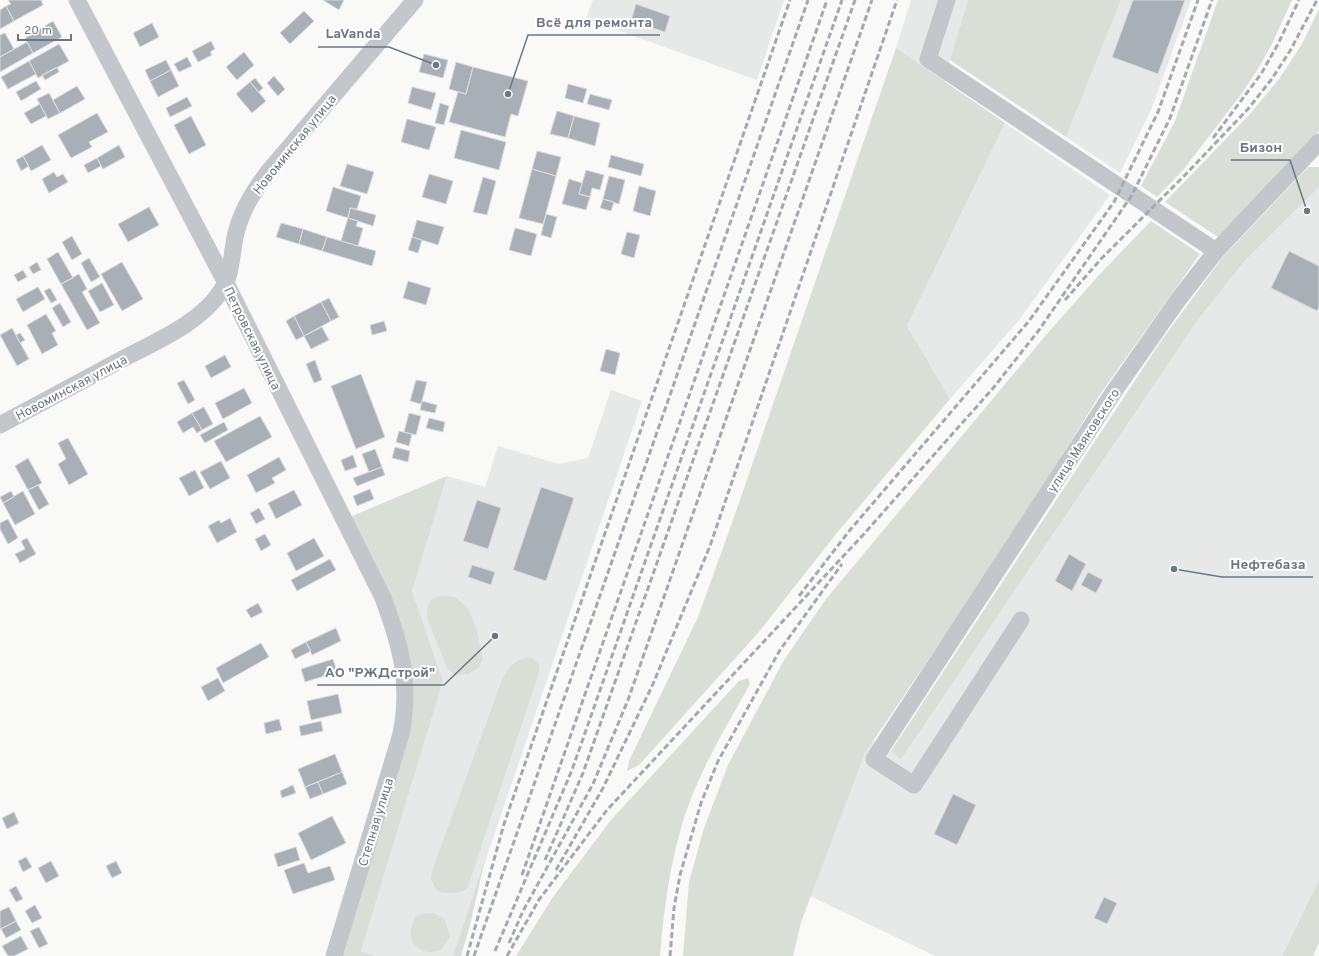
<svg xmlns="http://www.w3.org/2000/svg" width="1319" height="956" font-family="Overpass,sans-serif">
  <rect width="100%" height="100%" fill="#f9f9f8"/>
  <path fill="#e7e8e8" d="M 593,0 L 784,0 L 757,80 L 586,19 Z
    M 911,0 L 968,0 L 950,60 L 945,82 L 896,48 Z
    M 1121,0 L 1191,0 L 1151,110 L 1120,173 L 1066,137 Z
    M 1005,123 L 1110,195 L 1019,320 L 950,399 L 907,326 Z
    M 1319,187 L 1319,880 L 1282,956 L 935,956 L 810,896 L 865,753 L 874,740 L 901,758 L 1197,321 L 1243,263 Z
    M 611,390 L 642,401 L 453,956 L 376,956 L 361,951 L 443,681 L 412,591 L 447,476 L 485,487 L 498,446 L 559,464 L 588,458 Z"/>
  <path fill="#d9ded7" d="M 968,0 L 1121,0 L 1066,137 L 950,60 Z
    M 1218,0 L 1292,0 L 1272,44 L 1258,69 L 1240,96 L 1183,170 L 1157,197 L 1141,186 L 1175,121 Z
    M 1319,9 L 1319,131 L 1218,237 L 1165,202 L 1250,114 L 1279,79 L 1302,44 Z
    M 896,48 L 1005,123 L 907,326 L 950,399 L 836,534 L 758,633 L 639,765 L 627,771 L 629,761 L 698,617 L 732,523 Z
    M 1308,167 L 1319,167 L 1319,187 L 1243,263 L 1197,321 L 901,759 L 891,751 L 1161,341 L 1222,258 Z
    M 1151,221 L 1200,254 L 1101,393 L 1006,545 L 865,753 L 801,922 L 793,956 L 683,956 L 689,882 L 704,828 L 728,765 L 784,660 L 826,599 L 1046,335 L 1099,275 Z
    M 447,476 L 412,591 L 443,681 L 361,951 L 376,956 L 342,956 L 412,699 L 350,517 Z
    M 442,595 L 455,597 L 468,608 L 476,628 L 483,659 L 479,667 L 469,674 L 455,675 L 448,670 L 427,618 L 428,606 L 432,599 Z
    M 530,657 L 539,663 L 539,672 L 468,887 C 459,895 449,894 437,891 L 431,879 L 432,871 L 503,677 C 512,664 515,660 530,657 Z
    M 748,678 L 750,684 C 732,717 712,749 697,784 C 673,838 665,898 660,956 L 516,956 L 553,897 L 611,820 L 739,681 Z
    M 485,860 L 470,925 L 461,956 L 453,956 Z
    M 1319,880 L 1319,943 L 1313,956 L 1282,956 Z
    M 434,913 L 444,919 L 450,936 C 447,941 444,948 438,951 C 424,956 408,944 411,930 C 411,926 414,921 415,917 L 422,914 Z"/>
  <path fill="#a9afb6" stroke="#dbdbda" d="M 8,0 L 41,0 L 43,5 L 14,21 L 6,6 L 11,4 Z
    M 323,0 L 344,0 L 339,10 Z
    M 1133,0 L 1185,0 L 1158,74 L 1112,57 Z
    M 636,4 L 670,16 L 665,32 L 631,21 Z
    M 6,6 L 14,21 L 0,29 L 0,10 Z
    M 304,11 L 314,21 L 290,44 L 280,33 Z
    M 53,21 L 62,37 L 33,53 L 25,38 Z
    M 152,23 L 159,37 L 140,47 L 133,33 Z
    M 5,33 L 14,49 L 0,57 L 0,35 Z
    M 211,41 L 215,49 L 210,52 L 212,55 L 198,62 L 192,51 Z
    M 27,42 L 33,53 L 0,72 L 0,57 Z
    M 59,44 L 69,61 L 38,78 L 29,61 Z
    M 244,52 L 254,65 L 237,80 L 226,67 Z
    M 424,54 L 448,60 L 443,78 L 419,72 Z
    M 187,57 L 192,66 L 179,72 L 174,64 Z
    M 166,60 L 171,70 L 150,81 L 145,70 Z
    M 29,61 L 36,74 L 8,89 L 1,77 Z
    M 456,62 L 473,67 L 466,94 L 449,89 Z
    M 57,67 L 59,72 L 45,80 L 42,75 Z
    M 473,67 L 528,81 L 518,116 L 511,114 L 505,137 L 449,122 L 458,92 L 466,94 Z
    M 171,70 L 179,86 L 158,97 L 150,81 Z
    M 274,76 L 285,89 L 278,96 L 267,83 Z
    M 255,78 L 263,88 L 259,92 L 250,82 Z
    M 36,81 L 41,89 L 21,101 L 16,92 Z
    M 250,82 L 266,101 L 252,113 L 236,94 Z
    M 568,84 L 587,89 L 583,103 L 565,98 Z
    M 77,86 L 85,99 L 60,113 L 53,100 Z
    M 412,87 L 436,93 L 431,110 L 408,103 Z
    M 49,93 L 60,113 L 48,119 L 37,99 Z
    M 590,94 L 612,100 L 609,110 L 587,104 Z
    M 187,97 L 192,106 L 170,117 L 166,108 Z
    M 440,103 L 449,106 L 444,125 L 435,123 Z
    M 40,104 L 46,116 L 31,124 L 24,113 Z
    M 557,111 L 574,116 L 568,138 L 550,134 Z
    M 97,113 L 108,132 L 89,142 L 92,147 L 71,158 L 58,135 Z
    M 191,116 L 206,145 L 189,154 L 174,125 Z
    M 574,116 L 600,123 L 595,146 L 568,138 Z
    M 407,119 L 436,127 L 429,150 L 401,142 Z
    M 461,130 L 506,142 L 499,170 L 454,158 Z
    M 42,145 L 51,160 L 31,171 L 23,156 Z
    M 119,145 L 125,157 L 103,169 L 97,158 Z
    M 537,151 L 561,157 L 556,176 L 532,169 Z
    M 611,155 L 644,164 L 641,176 L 608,167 Z
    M 23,156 L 29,166 L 21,171 L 16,160 Z
    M 97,158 L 101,166 L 88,173 L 84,165 Z
    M 347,164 L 374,172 L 367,194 L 340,186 Z
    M 532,169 L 556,176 L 543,224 L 519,218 Z
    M 586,170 L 604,175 L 600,190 L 592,188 L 590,197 L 579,194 Z
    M 54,172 L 57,177 L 63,174 L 68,182 L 49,193 L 42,179 Z
    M 429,174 L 453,181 L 446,204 L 422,197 Z
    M 609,176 L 625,180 L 619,204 L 603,199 Z
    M 483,177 L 496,181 L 487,215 L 473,212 Z
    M 569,179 L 582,183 L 579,194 L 590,197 L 586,210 L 562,204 Z
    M 639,186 L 656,191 L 650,216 L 633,211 Z
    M 333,187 L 361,196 L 357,209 L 350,208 L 348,218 L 326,211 Z
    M 603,199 L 614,202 L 611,211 L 600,208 Z
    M 149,207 L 159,225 L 128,242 L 118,224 Z
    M 350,208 L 376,215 L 373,226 L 348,218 Z
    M 546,214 L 557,217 L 551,238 L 541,235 Z
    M 348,218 L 358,221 L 356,226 L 363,228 L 358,246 L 341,241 Z
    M 417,220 L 444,227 L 438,245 L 412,237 Z
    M 281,223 L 303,229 L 299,244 L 276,237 Z
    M 515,228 L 537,234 L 531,256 L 509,250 Z
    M 303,229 L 327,237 L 322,251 L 299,244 Z
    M 627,232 L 640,235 L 634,258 L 621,254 Z
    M 72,236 L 82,254 L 72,260 L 62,242 Z
    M 327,237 L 376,251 L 372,266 L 322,251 Z
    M 412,237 L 422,240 L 418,253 L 408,250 Z
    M 1289,251 L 1319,266 L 1319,307 L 1317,311 L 1271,288 Z
    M 58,252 L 73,278 L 61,284 L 47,259 Z
    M 89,258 L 100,277 L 91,282 L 81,263 Z
    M 37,262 L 41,270 L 33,274 L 29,267 Z
    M 122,262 L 143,299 L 122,311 L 101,274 Z
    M 23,270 L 27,277 L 18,282 L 14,275 Z
    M 79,274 L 87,289 L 82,292 L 100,323 L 87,330 L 61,284 Z
    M 408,281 L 431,288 L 426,305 L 403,298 Z
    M 102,283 L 114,305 L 100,312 L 88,291 Z
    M 38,287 L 45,299 L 23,312 L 16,299 Z
    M 50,288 L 57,300 L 51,303 L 44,291 Z
    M 329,298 L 339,317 L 331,321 L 321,302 Z
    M 321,302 L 331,321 L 304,336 L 294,316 Z
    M 60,303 L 71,322 L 63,327 L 52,308 Z
    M 46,314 L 56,331 L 52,333 L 58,345 L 42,354 L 27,325 Z
    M 294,316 L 304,336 L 296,340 L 286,321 Z
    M 384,321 L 387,331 L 372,335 L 370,325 Z
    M 322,327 L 329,340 L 311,349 L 304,336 Z
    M 12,328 L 29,359 L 17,366 L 0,335 Z
    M 20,333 L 25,340 L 20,343 L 16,335 Z
    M 606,349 L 620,353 L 615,375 L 600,371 Z
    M 225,355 L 231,367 L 211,378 L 205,366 Z
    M 315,360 L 322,380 L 314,383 L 306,364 Z
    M 361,374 L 385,437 L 356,449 L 331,386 Z
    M 184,380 L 195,400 L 188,404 L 177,383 Z
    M 416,380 L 427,382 L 421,404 L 410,401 Z
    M 244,388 L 252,403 L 223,419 L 215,403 Z
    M 422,401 L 437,405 L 435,413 L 420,410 Z
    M 204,407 L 213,424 L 202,430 L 192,413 Z
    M 192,413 L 202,430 L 197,433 L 193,427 L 183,433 L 177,422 Z
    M 409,413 L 421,416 L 416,435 L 404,432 Z
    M 260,416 L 272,437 L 226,462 L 214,441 Z
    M 429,418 L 445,422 L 443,432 L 426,428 Z
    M 224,422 L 228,430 L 205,443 L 200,435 Z
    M 399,431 L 412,434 L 409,446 L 396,442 Z
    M 68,438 L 88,474 L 69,485 L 58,464 L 66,459 L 58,443 Z
    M 395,447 L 410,451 L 408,462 L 392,458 Z
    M 375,449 L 382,467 L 369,472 L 362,454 Z
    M 353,455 L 357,467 L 345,471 L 341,460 Z
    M 279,457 L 286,470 L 272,478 L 275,483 L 256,493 L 247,475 Z
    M 28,458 L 42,483 L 28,490 L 15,466 Z
    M 221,461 L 230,478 L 210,489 L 200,472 Z
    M 382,467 L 385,475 L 357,486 L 353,478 Z
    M 195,470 L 204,488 L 189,496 L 179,478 Z
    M 38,485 L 49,504 L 39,510 L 28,490 Z
    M 541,487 L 574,498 L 546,581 L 513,570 Z
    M 370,489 L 374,499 L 357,506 L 353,496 Z
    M 294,490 L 302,505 L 276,519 L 268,503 Z
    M 11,491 L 14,497 L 3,503 L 0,497 Z
    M 23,491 L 35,514 L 15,525 L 3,503 Z
    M 477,500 L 501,508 L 488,549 L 463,541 Z
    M 259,508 L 265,519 L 256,524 L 250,513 Z
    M 230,518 L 237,532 L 217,543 L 208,526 L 219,520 L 221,523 Z
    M 8,519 L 18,538 L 8,544 L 0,529 L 0,523 Z
    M 265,534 L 271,545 L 261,551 L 255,539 Z
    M 27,538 L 36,554 L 20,563 L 15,554 L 25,549 L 21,541 Z
    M 314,538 L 324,556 L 296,571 L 287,553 Z
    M 1069,554 L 1086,564 L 1072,591 L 1055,581 Z
    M 330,559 L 336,570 L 297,591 L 291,580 Z
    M 472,565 L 495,572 L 491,585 L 468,577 Z
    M 1088,572 L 1103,580 L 1096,593 L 1081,585 Z
    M 258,603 L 263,612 L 251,618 L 246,610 Z
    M 336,628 L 341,641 L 312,655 L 306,642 Z
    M 306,642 L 311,651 L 295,659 L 291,650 Z
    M 261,643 L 269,657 L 223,683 L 216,668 Z
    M 333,659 L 337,672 L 305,682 L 301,669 Z
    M 218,678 L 225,691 L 208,701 L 201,687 Z
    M 338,694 L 342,713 L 311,720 L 307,701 Z
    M 279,719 L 282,730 L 266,734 L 264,723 Z
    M 321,721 L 323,731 L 301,736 L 299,726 Z
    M 335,754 L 342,772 L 305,787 L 298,769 Z
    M 342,772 L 347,784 L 323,794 L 318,782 Z
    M 318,782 L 323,794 L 310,799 L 305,787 Z
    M 293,785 L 296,793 L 282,798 L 280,791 Z
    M 953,794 L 976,805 L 957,845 L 934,834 Z
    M 14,812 L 19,823 L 7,829 L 2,818 Z
    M 332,816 L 346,843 L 311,860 L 298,833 Z
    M 296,847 L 300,860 L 278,867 L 274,854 Z
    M 26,857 L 32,867 L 23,872 L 18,861 Z
    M 51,861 L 59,876 L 46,883 L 38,868 Z
    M 116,861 L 122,873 L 112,878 L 106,866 Z
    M 304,863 L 308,873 L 330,866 L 335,880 L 293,894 L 284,870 Z
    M 16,886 L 23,899 L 16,902 L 9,890 Z
    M 1104,897 L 1117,903 L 1107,924 L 1094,918 Z
    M 35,905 L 42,918 L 32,923 L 25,911 Z
    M 9,907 L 16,921 L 0,929 L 0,911 Z
    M 16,921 L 21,930 L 6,938 L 1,929 Z
    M 39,927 L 48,944 L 39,948 L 30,931 Z
    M 21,936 L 28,949 L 14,956 L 8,956 L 2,946 Z"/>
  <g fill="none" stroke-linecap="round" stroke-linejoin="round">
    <path stroke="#c3c6ca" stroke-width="17" d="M 77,0 L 226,283 L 383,598 C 401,646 411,683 401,734 L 334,956
      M 947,0 L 928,59 L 1216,251
      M 0,425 C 39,404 78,383 117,362 C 152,343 200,324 221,291 C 233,274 231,252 236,233 C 242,209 254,191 268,172 L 415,0
      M 1021,620 L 914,785 L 874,759 L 1115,390 L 1178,300 L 1216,251 L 1319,142"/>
    <path stroke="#a5a9af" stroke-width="3" stroke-dasharray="6 3" stroke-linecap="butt" d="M 1213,138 L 1261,74 L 1278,44 L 1299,0
      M 1065,300 L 1101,259 L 1185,175 L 1248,109 L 1271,80 L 1290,51 L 1317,0
      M 799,596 L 850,530 L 1029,321 L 1114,202 L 1158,112 L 1198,0
      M 545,860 L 583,773 L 855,0
      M 556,870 L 603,788 L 653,684 L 710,546 L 897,0
      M 522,875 L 827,0
      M 538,901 L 607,810 L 863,535 L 994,387 L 1039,330 L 1132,195 L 1170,118 L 1212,0
      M 509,943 L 523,911 L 593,784 L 628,700 L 872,0
      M 495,951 L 572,770 L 842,0
      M 467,956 L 504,824 L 790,0
      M 474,956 L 808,0
      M 507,956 L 540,898
      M 670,956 L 674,908 L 680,875 L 701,803 L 718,761 L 780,650 L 842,564"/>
  </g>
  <g text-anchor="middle" stroke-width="4" stroke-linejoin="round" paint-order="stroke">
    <g font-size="13" fill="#6c7785" stroke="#fff">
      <text transform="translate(294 144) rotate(-51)" y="5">Новоминская улица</text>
      <text transform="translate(253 338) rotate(64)" y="5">Петровская улица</text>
      <text transform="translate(71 387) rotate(-28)" y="5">Новоминская улица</text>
      <text transform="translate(1083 440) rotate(-57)" y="5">улица Маяковского</text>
      <text transform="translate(375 822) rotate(-73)" y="5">Степная улица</text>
    </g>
  </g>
  <path fill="none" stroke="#6c7785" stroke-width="1.5" d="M508 94L528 35H660M436 65L389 47H318M1307 211L1290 160H1231M1174 569L1222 577H1313M495 636L444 685H317"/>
  <g fill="#6c7785" stroke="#fff" stroke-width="1.5">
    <circle cx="508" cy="94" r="4"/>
    <circle cx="436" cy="65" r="4"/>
    <circle cx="1307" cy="211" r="4"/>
    <circle cx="1174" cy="569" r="4"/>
    <circle cx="495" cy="636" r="4"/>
  </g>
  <g font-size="14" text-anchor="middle" font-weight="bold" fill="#6c7785" stroke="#fff" stroke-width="4" stroke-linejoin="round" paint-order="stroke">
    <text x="594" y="27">Всё для ремонта</text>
    <text x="353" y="38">LaVanda</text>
    <text x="1261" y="152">Бизон</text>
    <text x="1268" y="569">Нефтебаза</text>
    <text x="380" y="677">АО "РЖДстрой"</text>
  </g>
  <path d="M18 34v6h53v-6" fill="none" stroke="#6c7785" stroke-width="2"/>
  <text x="24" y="34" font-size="12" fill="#6c7785" stroke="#ffffff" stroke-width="3" paint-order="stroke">20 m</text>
</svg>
